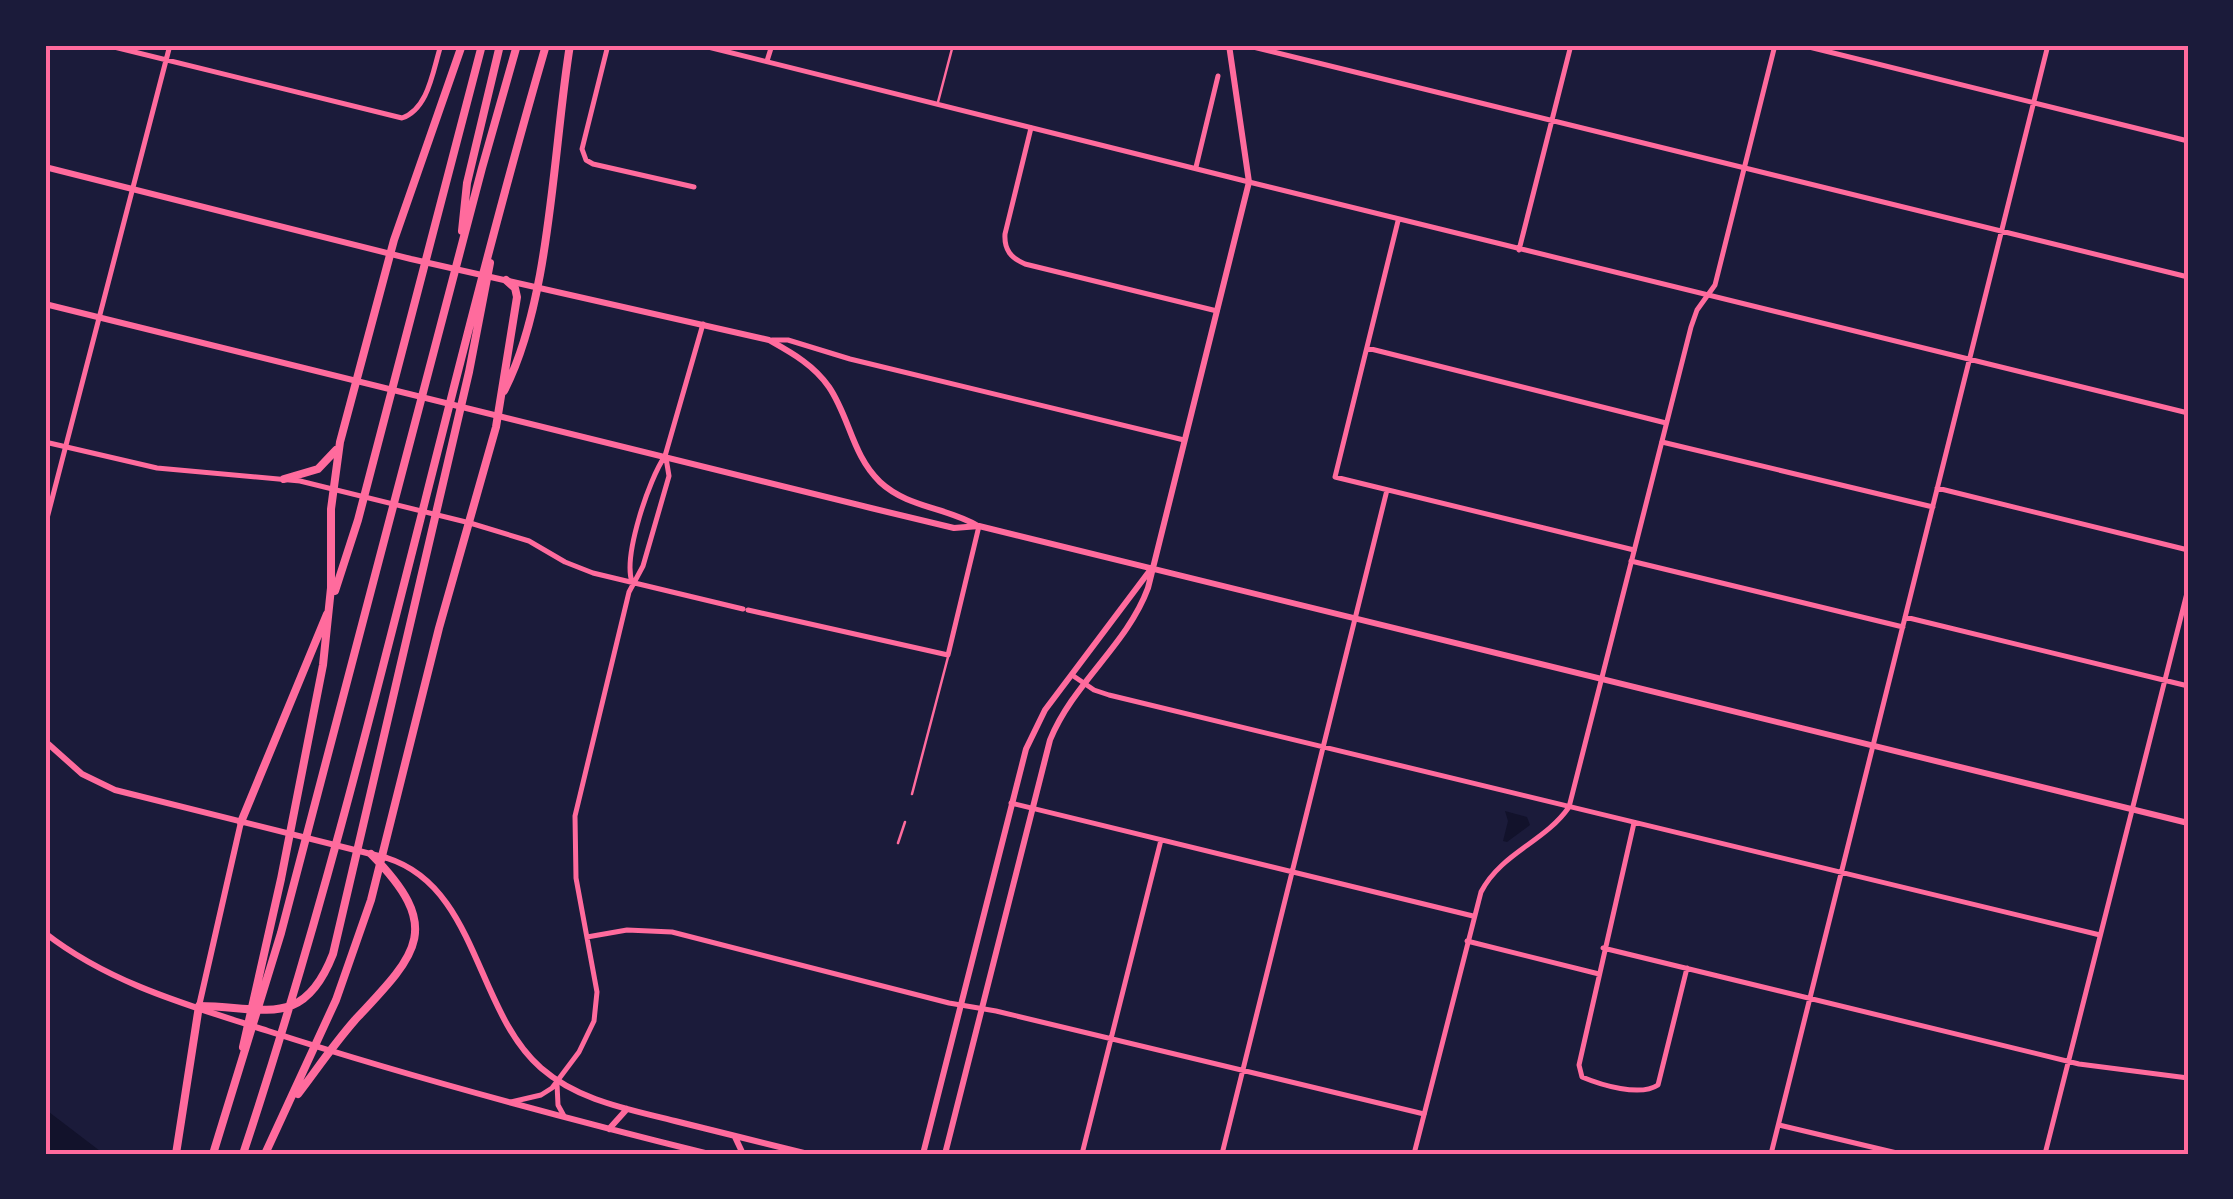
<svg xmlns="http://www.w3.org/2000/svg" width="2233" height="1199" font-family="Mulish,sans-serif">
  <rect width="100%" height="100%" fill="#1b1b3a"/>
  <path fill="#12122b" d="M 1505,811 L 1527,817 L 1530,825 L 1507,842 L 1503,841 L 1508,821 Z
    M 45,1109 L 104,1154 L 45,1154 Z"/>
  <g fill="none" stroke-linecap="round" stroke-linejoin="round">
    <path stroke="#ff6b9d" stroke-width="2.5" d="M 938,102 L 953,45
      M 912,794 L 948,657
      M 898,843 L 905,822"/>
    <path stroke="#ff6b9d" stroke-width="5" d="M 106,45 L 402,118 C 429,109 433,69 441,45
      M 608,45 L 582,149 L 586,160 L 593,164 L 694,187
      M 1245,45 L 2188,277
      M 1801,45 L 2188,141
      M 767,61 L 772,45
      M 1031,128 L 1005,234 C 1004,250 1011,258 1025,264 L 1217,311
      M 1196,167 L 1218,76
      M 1249,182 L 2188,413
      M 1398,221 L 1335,477 L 1634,550
      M 1519,250 L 1571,45
      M 772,340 L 788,340 L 850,359 L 1184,440
      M 1367,348 L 1666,423
      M 1662,442 L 1933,507
      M 1937,488 L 2188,550
      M 470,523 L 529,541 L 565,562 L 593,573 L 743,609
      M 45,526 L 170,45
      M 1631,561 L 1903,627
      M 632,582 C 623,556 649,479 665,456 L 703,324
      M 748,610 L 948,655 L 979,526
      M 1905,617 L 2188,686
      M 1072,675 L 1094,690 L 1109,695 L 2100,935
      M 1011,803 L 1473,916
      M 1634,823 L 1579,1065 L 1582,1077 C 1601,1085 1640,1097 1658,1085 L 1687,968
      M 587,937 L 627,930 L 672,932 L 949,1003 L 996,1011 L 1424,1114
      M 1467,941 L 1599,974
      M 1603,948 L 2079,1064 L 2188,1078
      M 557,1084 L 558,1105 L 564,1116
      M 511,1102 L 541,1095 L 552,1088 L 579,1052 L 594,1021 L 597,992 L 576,878 L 575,816 L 629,592 L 643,566 L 669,476 L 666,458
      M 1779,1125 L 1901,1154
      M 1082,1154 L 1161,840
      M 1222,1154 L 1387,490
      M 1771,1154 L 2048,45
      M 2045,1154 L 2188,589"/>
    <path stroke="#ff6b9d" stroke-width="5" d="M 700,45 L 1249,182
      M 45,442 L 157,468 L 300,481 L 470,523
      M 1414,1154 L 1481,892 C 1501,853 1545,842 1569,807 L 1691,327 L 1697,310 L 1715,285 L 1775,45"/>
    <path stroke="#ff6b9d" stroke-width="6" d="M 45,167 L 411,259 L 769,340 C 792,353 814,365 829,387 C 850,418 852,455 880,482 C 908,508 946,507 978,526
      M 45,304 L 871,508 L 954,528 L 979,526 L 2188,823
      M 45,741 L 82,774 L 115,790 L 387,858 C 478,887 475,1010 541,1068 C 579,1101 628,1109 675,1121 C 719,1132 764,1143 808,1154
      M 45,933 C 110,984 191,1006 268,1031 C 413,1078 560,1117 709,1154
      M 199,1006 L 241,822
      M 609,1129 L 627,1109
      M 735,1137 L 743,1154
      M 923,1154 L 1026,749 L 1045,710 L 1151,569
      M 945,1154 L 1050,740 C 1073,683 1127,645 1148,588 L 1249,182 L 1229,45"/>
    <path stroke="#ff6b9d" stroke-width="8" d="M 462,231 L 467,183 L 500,45
      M 504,391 C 551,300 553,148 570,45
      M 284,479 L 318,469 L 336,450
      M 335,591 L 358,520 L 482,45
      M 241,822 L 327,614
      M 243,1047 L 281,879 L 323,665 L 331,588 L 331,509 L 340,442 L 394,240 L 462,45
      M 298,1094 C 317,1069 334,1044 355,1020 C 418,953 444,928 371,854
      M 176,1154 L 199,1006 C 263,1006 303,1031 333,954 L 469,372 L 490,263
      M 213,1154 L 281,933 L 482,168 L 517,45
      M 243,1154 C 364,790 439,413 546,45
      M 265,1154 L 336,1000 L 371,900 L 439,628 L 496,427 L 517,297 L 515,288 L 506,280"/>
  </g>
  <rect width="2233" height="1199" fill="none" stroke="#1b1b3a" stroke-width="95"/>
  <rect x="48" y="48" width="2138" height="1104" fill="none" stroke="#ff6b9d" stroke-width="4"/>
</svg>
